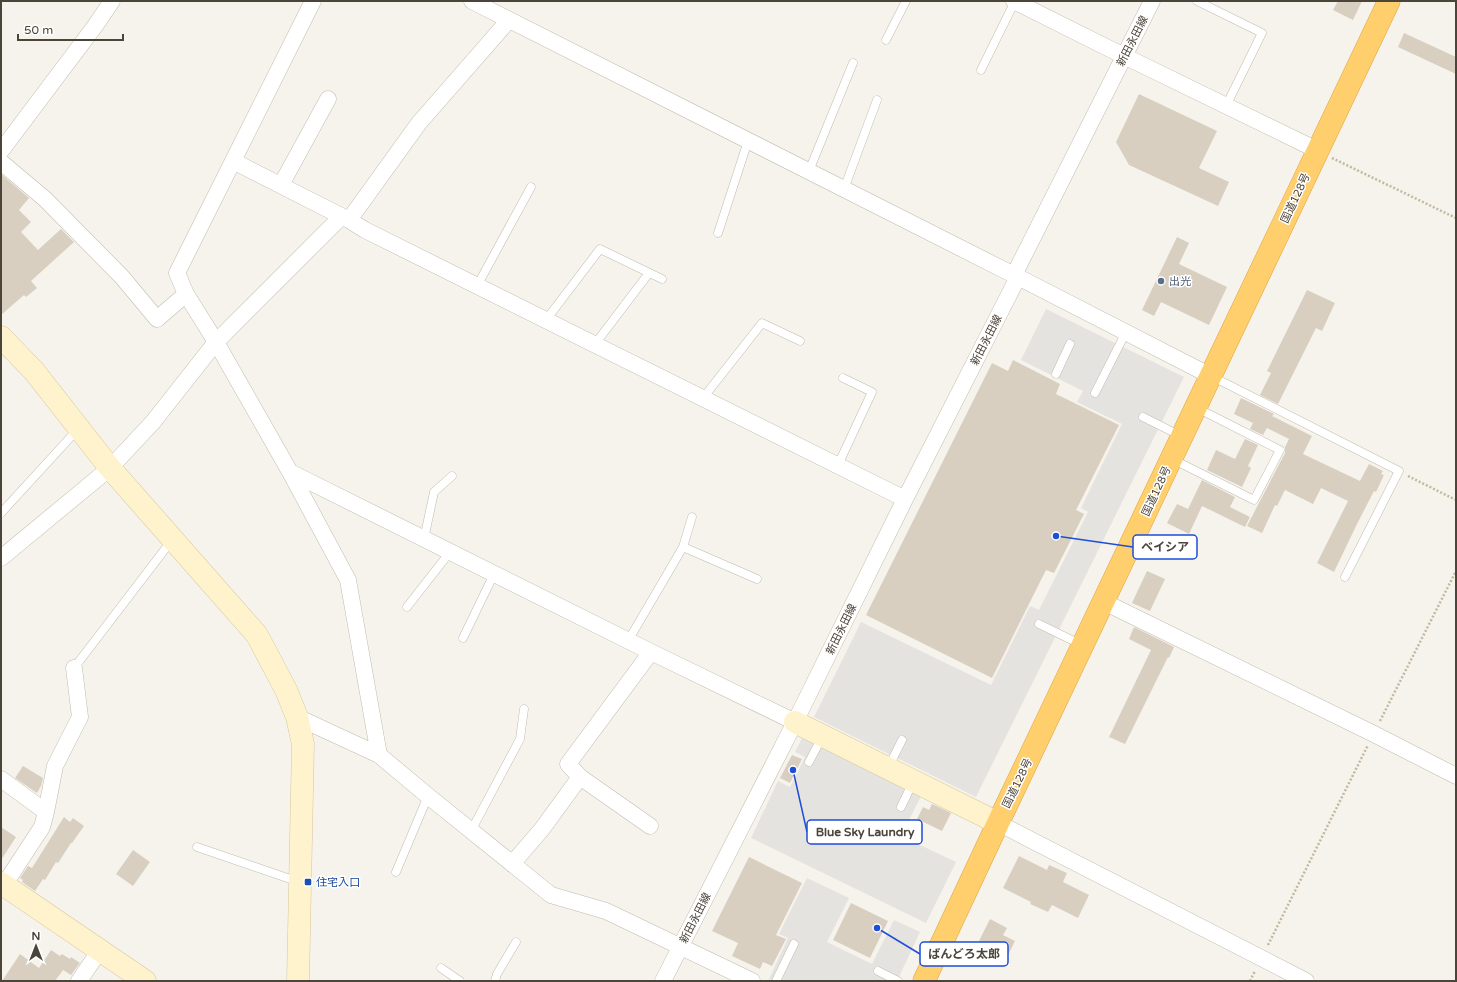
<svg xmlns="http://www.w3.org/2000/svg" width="1457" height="982" font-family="'Varela Round','Noto Sans JP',sans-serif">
  <rect width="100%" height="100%" fill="#f6f3ec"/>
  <path fill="#e5e3e0" d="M 1046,309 L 1184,377 L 976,797 L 814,717 L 861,622 L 991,685 L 1030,606 L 1039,610 L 1088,512 L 1081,508 L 1122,424 L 1077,402 L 1083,391 L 1021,360 Z
    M 802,738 L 921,796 L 901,836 L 956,862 L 926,923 L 751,838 L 778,781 L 790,787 L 805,757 L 795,752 Z
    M 807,878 L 849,898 L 827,942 L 872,964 L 894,920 L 920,932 L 897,981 L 773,981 L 769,979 L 788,938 L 779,934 Z"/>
  <path fill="#d8cfc1" d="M 1338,1 L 1362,1 L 1353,20 L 1333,10 Z
    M 1404,33 L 1456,57 L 1456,74 L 1398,47 Z
    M 1139,94 L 1217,131 L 1199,168 L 1229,182 L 1218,206 L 1129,165 L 1116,142 Z
    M 1,174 L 29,198 L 19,210 L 31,222 L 21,232 L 38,250 L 61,229 L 74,242 L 31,281 L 37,288 L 26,297 L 24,295 L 1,315 Z
    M 1177,237 L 1189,243 L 1179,264 L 1227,287 L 1209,325 L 1161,302 L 1154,316 L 1142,310 Z
    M 1307,290 L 1335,303 L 1322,331 L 1316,328 L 1278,404 L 1260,395 L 1271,373 L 1267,371 Z
    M 1013,360 L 1060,384 L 1056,394 L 1119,425 L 1076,510 L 1084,514 L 1054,573 L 1046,570 L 992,678 L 866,615 L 992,363 L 1008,371 Z
    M 1241,398 L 1274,414 L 1272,416 L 1312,436 L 1303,454 L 1360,481 L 1369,464 L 1383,471 L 1381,474 L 1384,475 L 1376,492 L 1374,491 L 1358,522 L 1334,572 L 1317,563 L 1348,501 L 1321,488 L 1313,504 L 1285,490 L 1277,506 L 1275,505 L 1262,533 L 1247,526 L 1285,453 L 1285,447 L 1289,439 L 1267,428 L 1263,435 L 1250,429 L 1253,423 L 1234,414 Z
    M 1245,439 L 1258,445 L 1248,466 L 1251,468 L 1242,487 L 1207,470 L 1216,450 L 1235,459 Z
    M 1202,480 L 1235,497 L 1230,507 L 1250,517 L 1245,527 L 1202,506 L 1189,534 L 1167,523 L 1177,504 L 1188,509 Z
    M 1147,571 L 1165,579 L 1150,611 L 1132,603 Z
    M 1134,627 L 1174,647 L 1169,658 L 1168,657 L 1125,744 L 1109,737 L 1151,650 L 1129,639 Z
    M 792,755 L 802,759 L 790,783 L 780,778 Z
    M 23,766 L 43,778 L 41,786 L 37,793 L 15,778 Z
    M 932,804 L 951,813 L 942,831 L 917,819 L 923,807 L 929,810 Z
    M 64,817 L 70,822 L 73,818 L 84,826 L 72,843 L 71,843 L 58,863 L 56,862 L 45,880 L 43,879 L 35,891 L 22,882 L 23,880 L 20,878 L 28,866 L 32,868 Z
    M 1,827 L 16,837 L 1,860 Z
    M 133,850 L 150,862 L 133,886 L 116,874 Z
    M 1019,856 L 1047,870 L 1049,865 L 1067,873 L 1063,882 L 1089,895 L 1078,918 L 1052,905 L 1048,912 L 1030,904 L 1031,902 L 1003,888 Z
    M 749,857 L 802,883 L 776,935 L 786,939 L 772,966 L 763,962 L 760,969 L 732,956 L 738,943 L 712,931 Z
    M 851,903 L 888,921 L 870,958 L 833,940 Z
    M 990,919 L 1007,928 L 1003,935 L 1015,941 L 1008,955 L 979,941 Z
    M 51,950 L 60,956 L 62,954 L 70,959 L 71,957 L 80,963 L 71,975 L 63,970 L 55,981 L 2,981 L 20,954 L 39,968 Z"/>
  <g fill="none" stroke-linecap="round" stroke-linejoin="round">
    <defs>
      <path id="lane" d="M 1197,1 L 1262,33 L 1226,106
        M 886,40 L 906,1
        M 981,70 L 1015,1
        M 809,171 L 853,63
        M 844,189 L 877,100
        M 718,233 L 748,141
        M 477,286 L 531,187
        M 546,320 L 600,249 L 662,279
        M 595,344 L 649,273
        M 1056,374 L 1070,344
        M 1211,376 L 1399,471 L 1345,577
        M 1095,393 L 1126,332
        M 703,398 L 762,323 L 800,341
        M 1143,417 L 1181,436
        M 1172,459 L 1254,500 L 1280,450 L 1197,408
        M 838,465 L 872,392 L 843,378
        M 1,513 L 78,429
        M 424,539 L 434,492 L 452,476
        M 683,547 L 757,579
        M 407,607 L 450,552
        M 1039,624 L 1082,645
        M 463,638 L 494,574
        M 628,641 L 683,547 L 692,517
        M 74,668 L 172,540
        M 809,762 L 822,737
        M 888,768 L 902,740
        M 901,807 L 913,782
        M 471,831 L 520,739 L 524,709
        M 197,847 L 299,882
        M 396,872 L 428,796
        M 441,968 L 460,981
        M 878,971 L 898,981
        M 495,981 L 497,974 L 516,942
        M 776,981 L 794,944"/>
      <path id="street" d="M 313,1 L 177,273 L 186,294 L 216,342 L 290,472 L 348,580 L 379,755
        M 472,1 L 1014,275 L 1211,376
        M 1014,1 L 1124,56 L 1317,150
        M 1,151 L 95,26 L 112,1
        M 233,161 L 349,220 L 365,230 L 905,499
        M 1,162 L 45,199 L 122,277 L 157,319 L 186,294
        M 281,185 L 328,99
        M 349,220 L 419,123 L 509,20
        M 1014,275 L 1152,1
        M 290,472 L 651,652 L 795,722
        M 1,558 L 110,468 L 153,422 L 216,342 L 341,217
        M 1104,602 L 1374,734 L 1456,776
        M 297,717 L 379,755 L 428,796 L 551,895 L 606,911 L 752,981
        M 1,779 L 46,812
        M 998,823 L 1306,981
        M 650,826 L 580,777 L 568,764 L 651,652
        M 512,864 L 542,829 L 580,777
        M 4,885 L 42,827 L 46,812 L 55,766 L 80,717 L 74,668
        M 79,981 L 100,950
        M 663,981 L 795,722 L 905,499 L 1018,277"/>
      <path id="secondary" d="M 1,337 L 34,371 L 110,468 L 257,635 L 286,690 L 297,717 L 303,744 L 298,981
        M 795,722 L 998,823
        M 1,883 L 145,981"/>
      <path id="highway" d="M 924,981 L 998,823 L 1389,1"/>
    </defs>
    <use href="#lane" stroke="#c2bbae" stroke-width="9"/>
    <use href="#street" stroke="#c2bbae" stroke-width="17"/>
    <use href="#secondary" stroke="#d6c79b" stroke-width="23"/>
    <use href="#highway" stroke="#e0a43c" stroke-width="23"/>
    <path stroke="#c4b79f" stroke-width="2.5" stroke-dasharray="2 2" stroke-linecap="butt" d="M 1332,158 L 1456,218
      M 1408,476 L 1456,500
      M 1380,721 L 1456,571
      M 1268,945 L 1368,745
      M 1250,981 L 1255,971"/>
    <use href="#lane" stroke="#fff" stroke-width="8"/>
    <use href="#street" stroke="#fff" stroke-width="16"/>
    <use href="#secondary" stroke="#fff3cd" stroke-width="22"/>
    <use href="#highway" stroke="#ffcf6e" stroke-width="22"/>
  </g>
  <circle fill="#5c6f8a" stroke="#fff" stroke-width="1.5" cx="1161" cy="281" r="4"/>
  <rect fill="#1a4fb4" stroke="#fff" stroke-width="1.5" x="304" y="878" width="8" height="8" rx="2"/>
  <g text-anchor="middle" stroke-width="3" stroke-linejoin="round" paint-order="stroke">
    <g font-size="11" fill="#4b4439" stroke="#fff">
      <text transform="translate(1132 41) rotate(-63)" y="4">新田永田線</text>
      <text transform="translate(1295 198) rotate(-65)" y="4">国道128号</text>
      <text transform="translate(986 340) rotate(-63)" y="4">新田永田線</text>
      <text transform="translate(1156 491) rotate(-65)" y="4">国道128号</text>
      <text transform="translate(841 629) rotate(-64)" y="4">新田永田線</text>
      <text transform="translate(1017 783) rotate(-64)" y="4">国道128号</text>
      <text transform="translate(695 918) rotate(-63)" y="4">新田永田線</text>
    </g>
    <g font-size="11" fill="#4e5e75" stroke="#fff" text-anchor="start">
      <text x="1169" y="285">出光</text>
    </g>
    <g font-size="11" fill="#164399" stroke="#fff" text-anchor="start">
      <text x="316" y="886">住宅入口</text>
    </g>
  </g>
  <path fill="none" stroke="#1d4ed8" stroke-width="1.5" d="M1056 536L1133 547M793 770L807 832M877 928L920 954"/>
  <g fill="#1d4ed8" stroke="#fff" stroke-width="1.5">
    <circle cx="1056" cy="536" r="4"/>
    <circle cx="793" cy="770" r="4"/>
    <circle cx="877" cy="928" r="4"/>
  </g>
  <g fill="#fff" stroke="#1d4ed8" stroke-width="1.5">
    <rect x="1133" y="535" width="64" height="24" rx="4"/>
    <rect x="807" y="820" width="115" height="24" rx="4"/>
    <rect x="920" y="942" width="88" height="24" rx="4"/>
  </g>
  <g font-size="12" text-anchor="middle" font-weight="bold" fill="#4b4439">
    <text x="1165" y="551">ベイシア</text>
    <text x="865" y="836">Blue Sky Laundry</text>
    <text x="964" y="958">ばんどろ太郎</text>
  </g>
  <rect width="1457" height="982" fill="none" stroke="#4b4439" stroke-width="4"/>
  <g transform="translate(36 946)" stroke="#ffffff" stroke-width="3" paint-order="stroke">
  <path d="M0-3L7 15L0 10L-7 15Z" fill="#4b4439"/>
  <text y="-6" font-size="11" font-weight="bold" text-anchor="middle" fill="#4b4439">N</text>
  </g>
  <path d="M18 34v6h105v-6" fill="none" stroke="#4b4439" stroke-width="2"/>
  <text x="24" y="34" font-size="12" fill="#4b4439" stroke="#ffffff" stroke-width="3" paint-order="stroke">50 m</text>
</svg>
